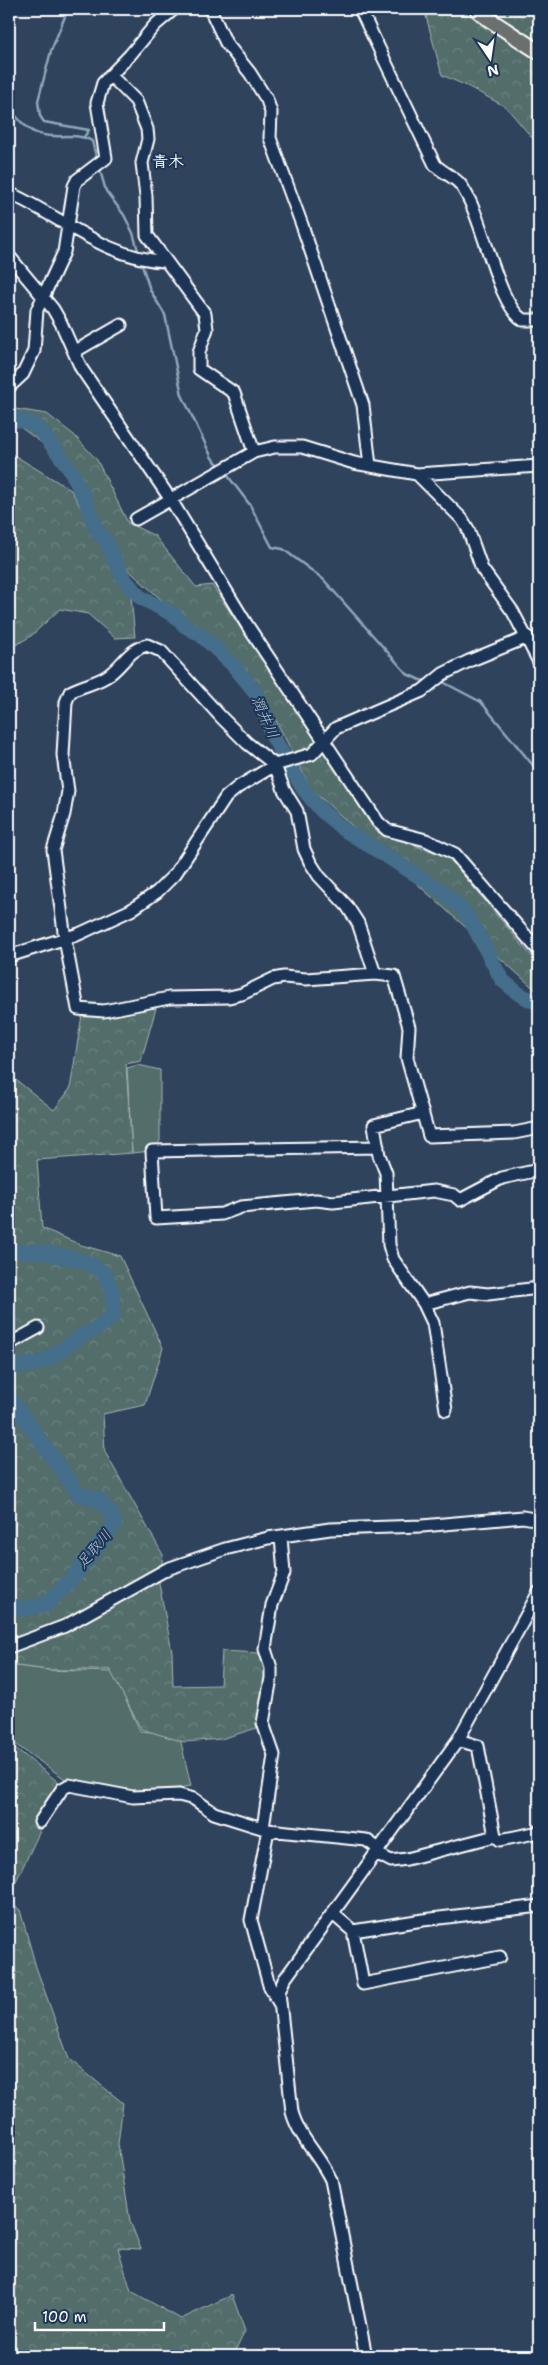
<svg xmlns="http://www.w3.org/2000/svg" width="548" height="2365" font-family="'Shantell Sans','Klee One',sans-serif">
  <defs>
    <pattern id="forest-crowns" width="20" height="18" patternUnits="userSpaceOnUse" patternTransform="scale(1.25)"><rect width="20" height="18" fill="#526d6b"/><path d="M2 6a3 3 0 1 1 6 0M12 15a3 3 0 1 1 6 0" fill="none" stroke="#6c8381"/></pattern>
  </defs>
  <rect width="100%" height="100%" fill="#30435c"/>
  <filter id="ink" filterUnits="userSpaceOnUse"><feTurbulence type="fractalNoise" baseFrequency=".02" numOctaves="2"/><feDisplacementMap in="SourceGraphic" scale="10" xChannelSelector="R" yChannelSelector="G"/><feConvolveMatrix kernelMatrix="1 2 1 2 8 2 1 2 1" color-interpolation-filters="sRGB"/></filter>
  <g filter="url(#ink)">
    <path fill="#526d6b" stroke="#a8b6b5" d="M 138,1065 L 160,1070 L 160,1141 L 152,1151 L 132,1153 L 127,1068 Z
      M 9,1665 L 49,1670 L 113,1672 L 140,1731 L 164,1733 L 180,1738 L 191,1786 L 160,1791 L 128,1791 L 68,1781 L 9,1740 Z"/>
    <path fill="url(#forest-crowns)" stroke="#a8b6b5" d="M 424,9 L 539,9 L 539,146 L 506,107 L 469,87 L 442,75 Z
      M 9,408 L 47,414 L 74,435 L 97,460 L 128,523 L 155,536 L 196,587 L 212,585 L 377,832 L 448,857 L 539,965 L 539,993 L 311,789 L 267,703 L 215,648 L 115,558 L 50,449 L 9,419 Z
      M 9,452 L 71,490 L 131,597 L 135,637 L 115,638 L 88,614 L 60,609 L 31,636 L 9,649 Z
      M 156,1008 L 141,1061 L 126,1064 L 132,1153 L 37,1160 L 42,1228 L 81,1245 L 120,1256 L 163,1348 L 145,1405 L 103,1414 L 105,1452 L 163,1555 L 159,1583 L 172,1652 L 173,1686 L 220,1685 L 222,1651 L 259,1653 L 268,1667 L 260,1727 L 221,1739 L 184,1742 L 141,1729 L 110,1670 L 49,1670 L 9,1665 L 9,1077 L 16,1080 L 54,1110 L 70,1089 L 82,1015 Z
      M 9,1743 L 62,1785 L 9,1896 Z
      M 9,1902 L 20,1910 L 36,1967 L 69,2059 L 123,2103 L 118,2144 L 130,2221 L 141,2249 L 118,2248 L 131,2291 L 181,2319 L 232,2295 L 245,2331 L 233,2356 L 9,2356 Z"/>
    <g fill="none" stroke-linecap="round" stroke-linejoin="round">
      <path stroke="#8fa8ba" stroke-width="2.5" d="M 68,9 L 51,51 L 38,101 L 40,116 L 44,122 L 89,130 L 84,137
        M 9,108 C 16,116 25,128 34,132 C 52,141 75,131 92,141 L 97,160
        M 99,167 L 106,191 L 124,215 L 133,233 L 139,254
        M 141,262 L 150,290 L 165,315 L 182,395 L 212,458 L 220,466
        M 225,472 L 250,505 L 272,547 L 283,549 L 323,579 L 407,674 L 420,680 L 428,681
        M 441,681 L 481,702 L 536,769 L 539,780"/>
      <path stroke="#446e8c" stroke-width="15" d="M 9,418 L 31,423 L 41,431 L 70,469 L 86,501 L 96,529 L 106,541 L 124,579 L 140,597 L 174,615 L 185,626 L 201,635 L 233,665 L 252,688 L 262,704 L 273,737 L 304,790 L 321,810 L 343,829 L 442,891 L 462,909 L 473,925 L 502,980 L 519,994 L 539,1004
        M 9,1253 C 23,1246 67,1257 82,1261 C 91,1264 99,1269 106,1275 L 112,1292 L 113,1316 L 98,1328 L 83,1335 L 45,1361 L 9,1369
        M 9,1397 L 79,1494 L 99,1500 L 112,1514 L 114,1525 L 70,1581 L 46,1605 L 19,1609 L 9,1602"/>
      <defs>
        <path id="minor" d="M 210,9 L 226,43 L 250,73 L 267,100 L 271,112 L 270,138 L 302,225 L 363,405 L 370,466
          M 360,9 L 435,165 C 442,172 454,177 460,184 C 484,215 495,302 523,320 L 539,320
          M 111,76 L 136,101 L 147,129 L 148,139 L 142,163 L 146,196 L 147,235 L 205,314 L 207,329 L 199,352 L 199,369 L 234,393 L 254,452
          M 9,193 C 59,215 108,260 165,261
          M 9,256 L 53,309 L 61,323 L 81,368 L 171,500 L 247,625 L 378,822 L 387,830 L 426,840 L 455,854 L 539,951
          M 74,352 L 121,325
          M 9,387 L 23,374 L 34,351 L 37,310 L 64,252 L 74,186 L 77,180 L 106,158 L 97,103 L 103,83 L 130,55 L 155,25 L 174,9
          M 417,474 L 539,466
          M 136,519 L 254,452 L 275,447 L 302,447 L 354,463 L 417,474 L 462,519 L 468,529 L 482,569 L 513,612 L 539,662
          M 147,645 L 161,651 L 221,717 L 247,743 L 275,765 L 284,790 L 297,811 L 304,849 L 310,862 L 319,876 L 347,906 L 358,923 L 375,974 L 306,979 L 284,977 L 273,979 L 242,994 L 229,997 L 169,998 L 104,1011 L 78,1009 L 65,939 L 53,850 L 64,814 L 68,791 L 63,755 L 66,702 L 70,692 C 83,685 99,683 110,674 C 123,664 130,649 147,645 Z
          M 9,956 L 79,934 L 131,910 L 157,892 L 175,874 L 226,797 L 238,787 L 275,765 L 312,754 L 336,728 L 422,691 L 443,674 L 469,661 L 528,637
          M 375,974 L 394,976 L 409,1027 L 407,1058 L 429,1136 L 514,1133 L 539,1128
          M 423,1113 L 374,1125 L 379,1155 L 386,1173 L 389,1245 L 393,1259 L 424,1304 L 433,1323 L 446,1410
          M 378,1147 L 152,1151 L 156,1218 L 222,1214 L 241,1207 L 316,1200 L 333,1202 L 434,1191 L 454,1195 L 460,1200 L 502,1178 L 539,1170
          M 424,1304 L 470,1292 L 488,1294 L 539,1288
          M 9,1344 L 38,1328
          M 9,1647 L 65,1626 L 167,1569 L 225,1549 L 268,1538 L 330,1529 L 422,1526 L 523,1517 L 539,1520
          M 458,1740 L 478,1746 L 495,1836
          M 40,1822 L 62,1789 L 69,1785 L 133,1797 L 179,1795 L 194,1799 L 214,1813 L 268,1830 L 366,1840 L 379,1849
          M 263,1828 L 274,1755 L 263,1723 L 271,1678 L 271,1668 L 265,1649 L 272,1605 L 284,1573 L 281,1537
          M 268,1830 L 251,1920 L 269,1985 L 279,2003
          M 376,1853 L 391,1861 L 407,1859 L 495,1836 L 500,1840 L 539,1832
          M 333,1914 L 353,1931 L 363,1984 L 500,1957
          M 353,1931 L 423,1920 L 539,1906
          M 366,2356 L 331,2180 C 320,2156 299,2138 292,2112 L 279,1992 L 284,1980 L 458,1740 L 539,1592"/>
        <path id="major" d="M 477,9 L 487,18 L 539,52"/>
      </defs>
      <use href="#minor" stroke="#fff" stroke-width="15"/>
      <use href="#major" stroke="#fff" stroke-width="18"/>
      <use href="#minor" stroke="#1d3557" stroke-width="11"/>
      <use href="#major" stroke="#6b706d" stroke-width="14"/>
    </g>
  </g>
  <g text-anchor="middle" stroke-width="4" stroke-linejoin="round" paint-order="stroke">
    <g font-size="15" font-style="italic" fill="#b4c5d1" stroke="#1d3557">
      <text transform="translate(265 717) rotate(66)" y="5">潤井川</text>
      <text transform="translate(94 1549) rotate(-50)" y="5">足取川</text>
    </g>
    <g font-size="16" font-weight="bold" fill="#fff" stroke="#1d3557">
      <text x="168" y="167">青木</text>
    </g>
  </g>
  <rect width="548" height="2365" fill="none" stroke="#1d3557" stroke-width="30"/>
  <rect x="15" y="15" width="518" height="2335" fill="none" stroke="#fff" stroke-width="2" filter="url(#ink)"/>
  <g transform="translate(490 58) rotate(167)" stroke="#1d3557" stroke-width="4" paint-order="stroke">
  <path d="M0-4L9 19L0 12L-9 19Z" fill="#ffffff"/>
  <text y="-8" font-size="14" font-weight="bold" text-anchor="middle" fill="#ffffff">N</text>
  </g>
  <path d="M35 2322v8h129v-8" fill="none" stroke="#ffffff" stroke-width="2.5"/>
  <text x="42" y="2322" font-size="15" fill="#ffffff" stroke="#1d3557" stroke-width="4" paint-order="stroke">100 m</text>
</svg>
